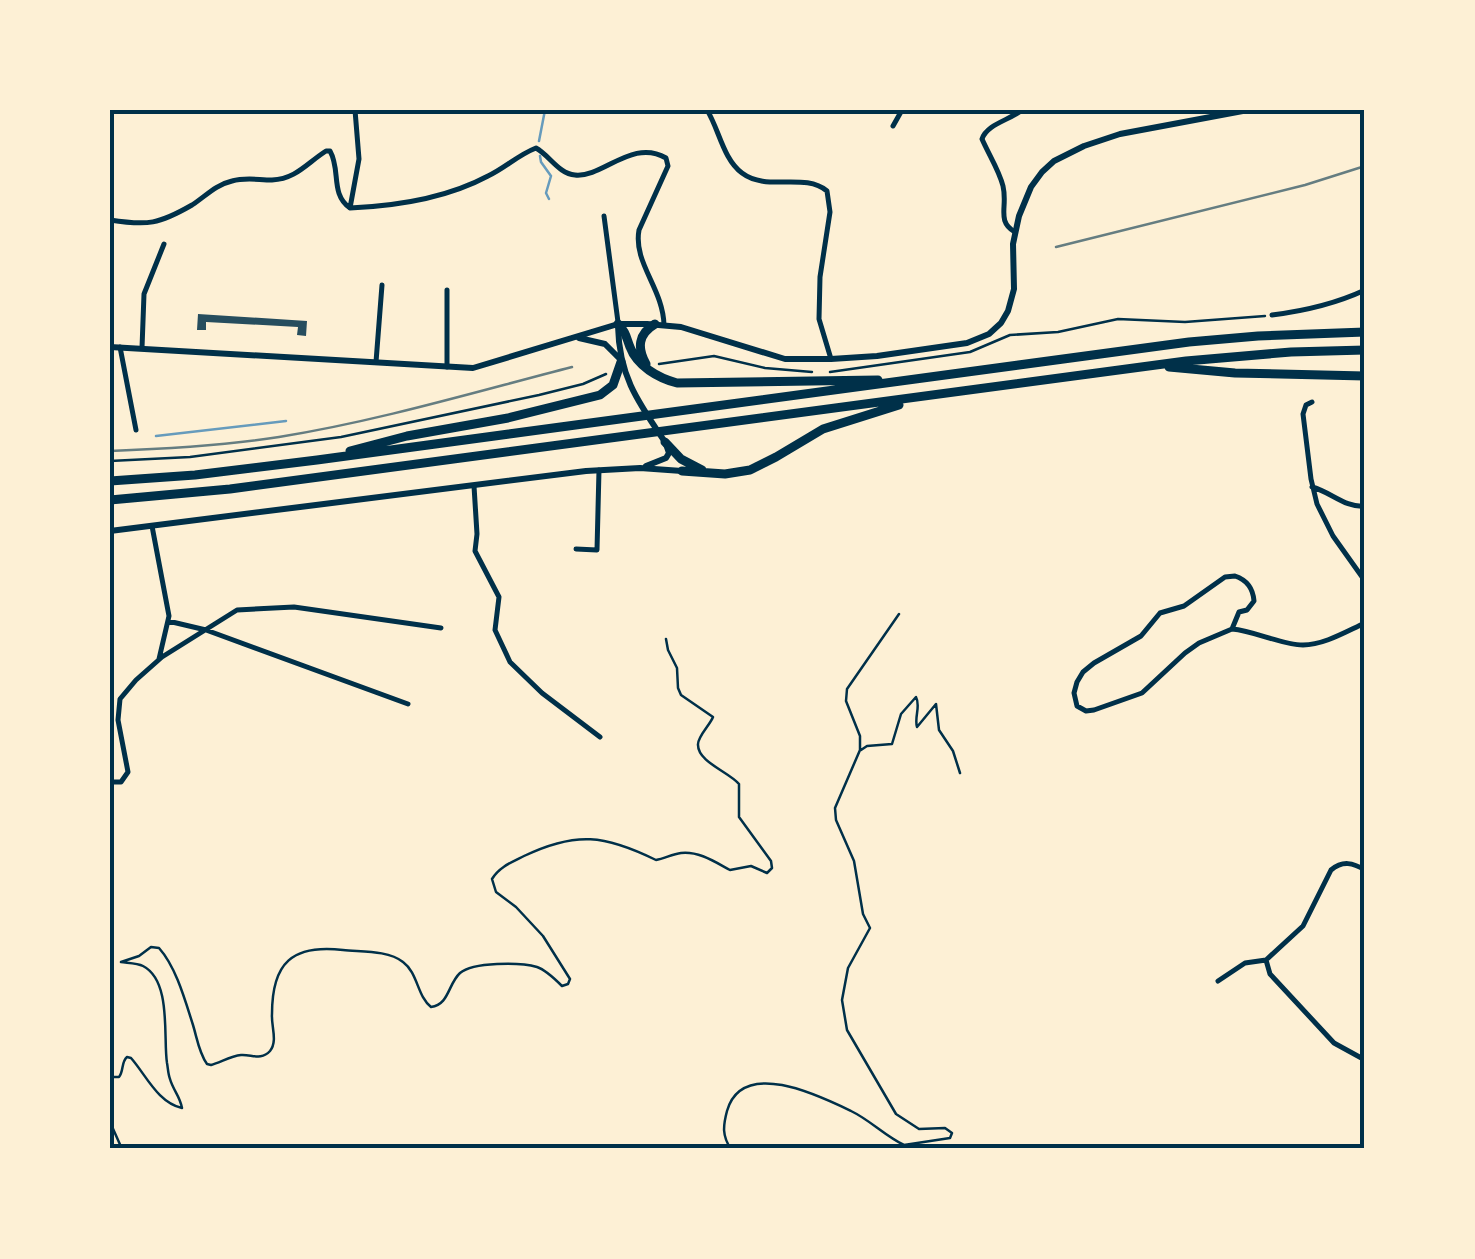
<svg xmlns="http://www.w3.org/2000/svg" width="1475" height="1259" font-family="Ubuntu,sans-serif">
  <rect width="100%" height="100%" fill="#fdf0d5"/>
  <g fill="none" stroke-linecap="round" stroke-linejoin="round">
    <path stroke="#669bbc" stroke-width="2.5" d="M 539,141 L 545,110
      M 540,156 L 541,162 L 551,176 L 546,193 L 549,199
      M 156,436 L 286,421"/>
  </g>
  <path fill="#264d5e" d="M 198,314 L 307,321 L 306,336 L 297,335 L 298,327 L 206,322 L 206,330 L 197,330 Z"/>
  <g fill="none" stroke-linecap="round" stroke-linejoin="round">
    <path stroke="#003049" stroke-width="2.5" d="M 659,364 L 714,356 L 765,368 L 812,372
      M 830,372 L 970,352 L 1010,335 L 1058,332 L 1118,319 L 1185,322 L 1265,316
      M 110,461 L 190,457 L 341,437 L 539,395 L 583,384 L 606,374
      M 861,750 L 867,746 L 892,744 L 901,714 L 916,697 C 921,706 914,717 917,727 L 936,704 L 939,730 L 953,751 L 960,773
      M 110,1077 L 119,1077 C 124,1071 121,1062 127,1057 L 131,1058 C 146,1075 158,1103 182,1108 C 180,1096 173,1090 170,1079 C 168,1074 168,1068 167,1063 C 163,1038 172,981 143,966 C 137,963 127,963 121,962 L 139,956 L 151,947 L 159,948 C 176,967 185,1000 193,1025 C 197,1038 199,1053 207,1064 L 211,1065 C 221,1062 231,1056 241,1055 C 251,1054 261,1061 270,1051 C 278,1041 271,1026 272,1014 C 272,963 292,944 343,950 C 361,952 388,950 403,962 C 418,973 417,996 431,1007 C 449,1005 448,984 460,973 C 473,962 520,962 537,967 C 546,970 555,979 562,986 L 568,984 L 570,979 L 543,936 L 516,907 L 496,892 L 492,879 C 499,867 512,862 524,856 C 576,831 605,835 656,860 C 664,859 672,854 681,853 C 699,851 715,862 730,870 L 751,866 L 767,873 L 772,868 L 771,861 L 739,817 L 739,784 C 729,772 698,762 698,745 C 697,737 710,725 713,717 L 681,695 L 678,688 L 677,668 L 668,650 L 666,639
      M 110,1122 L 122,1149
      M 731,1149 C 722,1136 723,1126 727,1111 C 742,1058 818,1095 851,1111 C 870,1120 885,1136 904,1145 L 950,1138 L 952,1133 L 945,1128 L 919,1129 L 896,1114 L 847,1030 L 842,1000 L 848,968 L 870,928 L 863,914 L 854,861 L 836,820 L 835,808 L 860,750 L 860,736 L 846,701 L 847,689 L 899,614"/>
    <path stroke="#003049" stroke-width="5" d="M 707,110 C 719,129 723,159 742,173 C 767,192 804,172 827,191 L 830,212 L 820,277 L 819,319 L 831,359
      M 893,126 L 902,110
      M 350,208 L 359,159 L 355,110
      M 604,216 L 618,322
      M 110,220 C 148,226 159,224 192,205 C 206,196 215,185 232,181 C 246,177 258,180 272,180 C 296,179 307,163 326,151 L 330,151 C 341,170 330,194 350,208 C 397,206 447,198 488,176 C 505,168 518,155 536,148 C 549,155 559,174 575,175 C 603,178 632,138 666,158 L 668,166 L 639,230 C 633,263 663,288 664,325
      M 1015,232 C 996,221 1008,207 1003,186 C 999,170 989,155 982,139 C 987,124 1010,120 1022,110
      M 447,290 L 447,367
      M 1272,315 C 1304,311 1335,304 1365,290
      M 120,347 L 136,430
      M 142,348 L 144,294 L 164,244
      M 376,362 L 382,285
      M 1312,402 L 1306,405 L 1303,414 L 1311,479 L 1317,504 L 1333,536 L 1365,581
      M 474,486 L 477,534 L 475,551 L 499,597 L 495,630 L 510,662 L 542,693 L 600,737
      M 1312,487 C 1331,492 1345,508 1365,506
      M 152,526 L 169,616 L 159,659
      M 576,549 L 597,550 L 599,470
      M 1235,576 C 1247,580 1253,588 1254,601 L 1247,610 L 1239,612 L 1232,629 L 1199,643 L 1185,653 L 1142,693 L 1094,710 L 1086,711 L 1077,706 L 1074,693 L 1077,682 L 1083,672 L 1094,663 L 1141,636 L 1160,613 L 1184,606 L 1225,577 Z
      M 168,621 L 206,630 L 408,704
      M 1232,629 C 1255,631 1282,645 1303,645 C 1324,645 1347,631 1365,623
      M 110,782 L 121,782 L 128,772 L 118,720 L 120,699 L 136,680 L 162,657 L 237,610 L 294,607 L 441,628
      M 1365,870 C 1353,863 1343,860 1331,870 L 1303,926 L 1266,960 L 1270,974 L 1334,1043 L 1365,1060
      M 1218,981 L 1245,963 L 1266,960"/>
    <path stroke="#003049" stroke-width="6" d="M 646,466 L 666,458 L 669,453 L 666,444
      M 110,531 L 586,471 L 640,468 L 682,471"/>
    <path stroke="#003049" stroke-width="6" d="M 618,326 C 619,376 638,402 665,442
      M 579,338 L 605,344 L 619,358
      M 110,347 L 473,368 L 618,324 L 647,324 L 681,327 L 785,359 L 831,359 L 877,356 L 967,343 L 989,334 L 1001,323 L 1008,311 L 1014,289 L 1013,244 L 1019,216 L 1031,187 L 1042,172 L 1054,161 L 1084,146 L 1120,134 L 1248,110"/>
    <path stroke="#003049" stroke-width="9" d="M 618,324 C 626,332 626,337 630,347 C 637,366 658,378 677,383 L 878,380
      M 646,364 C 637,348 638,334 655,324
      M 1169,367 L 1235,373 L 1365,376
      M 665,442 L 681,459 L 702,470
      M 350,451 L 407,436 L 508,418 L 600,395 L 613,385 L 621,362
      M 682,471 L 725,474 L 750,470 L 776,457 L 823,429 L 899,405
      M 110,481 L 195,475 L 317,460 L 1189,342 L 1258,336 L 1365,332
      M 110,500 L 230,489 L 1186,361 L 1291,352 L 1365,350"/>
    <path stroke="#657d81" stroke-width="2.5" d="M 1056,247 L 1305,185 L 1365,166
      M 110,451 C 166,449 223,446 279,437 C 378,421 475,392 572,367"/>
  </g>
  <rect width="1475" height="1259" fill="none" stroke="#fdf0d5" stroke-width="225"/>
  <rect x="112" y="112" width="1250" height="1034" fill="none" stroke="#003049" stroke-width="4"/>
</svg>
